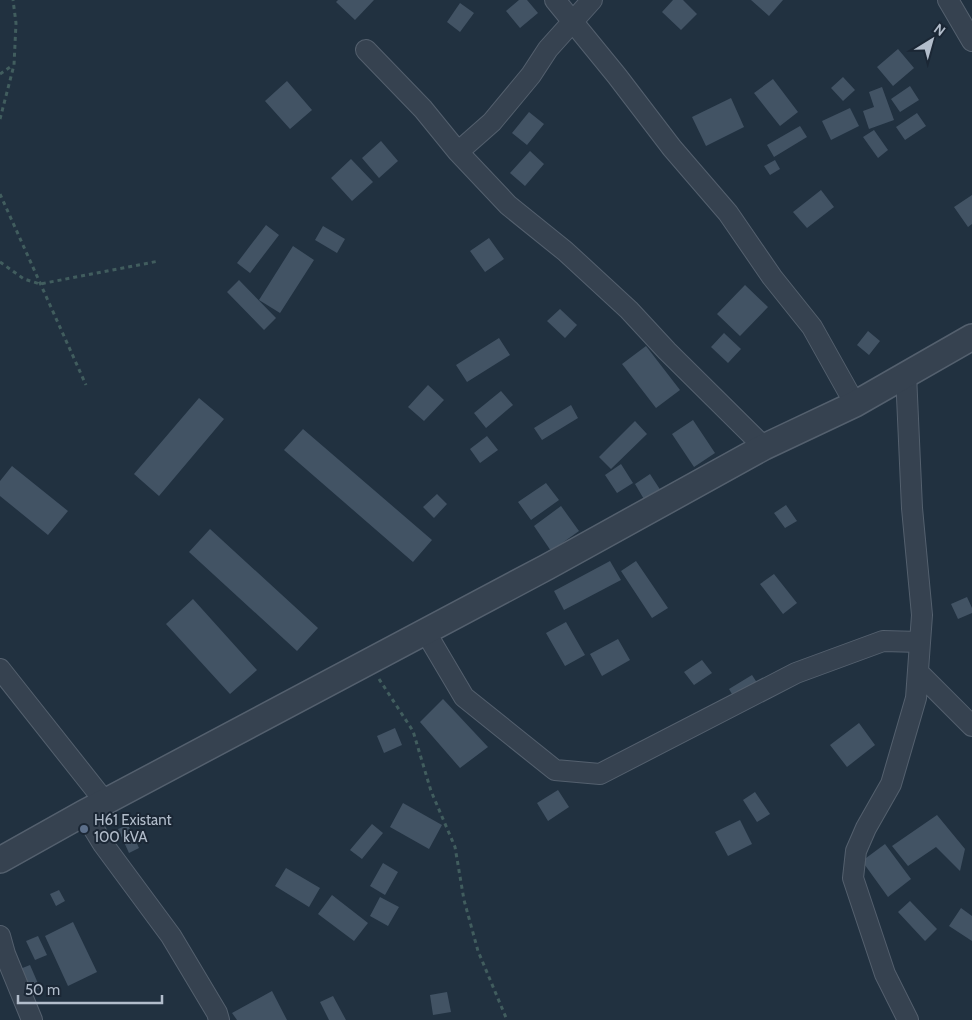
<svg xmlns="http://www.w3.org/2000/svg" width="972" height="1020" font-family="Cabin,sans-serif">
  <rect width="100%" height="100%" fill="#213140"/>
  <path fill="#425364" d="M 338,0 L 374,0 L 355,20 L 336,2 Z
    M 519,0 L 527,0 L 538,13 L 520,28 L 506,11 Z
    M 673,0 L 683,0 L 697,14 L 681,30 L 662,12 Z
    M 751,0 L 783,0 L 769,16 Z
    M 460,3 L 474,13 L 460,32 L 447,22 Z
    M 898,49 L 914,68 L 893,86 L 877,67 Z
    M 843,77 L 855,90 L 843,101 L 831,88 Z
    M 773,79 L 798,112 L 780,126 L 754,93 Z
    M 287,81 L 312,110 L 290,129 L 265,101 Z
    M 910,86 L 919,100 L 900,112 L 891,99 Z
    M 882,87 L 894,120 L 869,129 L 863,111 L 874,107 L 869,92 Z
    M 731,98 L 744,127 L 706,146 L 692,117 Z
    M 850,108 L 859,126 L 831,140 L 822,121 Z
    M 529,112 L 544,124 L 527,145 L 512,133 Z
    M 917,113 L 926,126 L 905,140 L 896,127 Z
    M 800,126 L 807,137 L 774,157 L 767,145 Z
    M 874,130 L 888,150 L 878,158 L 863,137 Z
    M 381,141 L 398,161 L 379,178 L 362,158 Z
    M 530,151 L 544,164 L 525,186 L 510,173 Z
    M 351,159 L 373,182 L 352,201 L 331,178 Z
    M 775,160 L 780,169 L 770,175 L 764,166 Z
    M 821,190 L 834,207 L 807,228 L 793,212 Z
    M 972,195 L 972,224 L 968,227 L 954,207 Z
    M 266,225 L 279,235 L 250,273 L 237,263 Z
    M 323,226 L 345,239 L 337,253 L 315,240 Z
    M 489,238 L 504,259 L 485,272 L 470,251 Z
    M 293,246 L 314,260 L 280,313 L 259,300 Z
    M 239,280 L 276,318 L 264,330 L 227,292 Z
    M 745,285 L 768,307 L 740,336 L 717,314 Z
    M 560,309 L 577,325 L 565,338 L 547,321 Z
    M 868,331 L 880,341 L 869,355 L 857,345 Z
    M 724,333 L 741,349 L 728,363 L 711,347 Z
    M 499,338 L 510,355 L 467,382 L 456,365 Z
    M 646,346 L 680,390 L 656,408 L 622,364 Z
    M 428,385 L 444,400 L 424,421 L 408,407 Z
    M 501,391 L 513,405 L 486,428 L 474,413 Z
    M 199,398 L 224,419 L 159,496 L 134,474 Z
    M 571,405 L 578,418 L 542,440 L 534,428 Z
    M 693,420 L 715,453 L 694,467 L 672,434 Z
    M 635,421 L 647,434 L 611,469 L 599,457 Z
    M 303,429 L 432,540 L 413,562 L 284,450 Z
    M 487,436 L 498,450 L 480,463 L 470,449 Z
    M 621,464 L 633,483 L 617,493 L 605,475 Z
    M 12,466 L 68,511 L 48,535 L 0,496 L 0,481 Z
    M 650,474 L 661,491 L 645,501 L 635,484 Z
    M 546,483 L 559,500 L 531,520 L 518,502 Z
    M 437,494 L 447,504 L 434,518 L 423,507 Z
    M 786,505 L 797,521 L 785,528 L 774,513 Z
    M 561,506 L 579,531 L 551,551 L 534,526 Z
    M 210,529 L 318,628 L 297,651 L 189,552 Z
    M 610,561 L 621,580 L 564,610 L 554,591 Z
    M 636,561 L 668,608 L 652,618 L 621,571 Z
    M 774,574 L 797,603 L 783,614 L 760,584 Z
    M 967,597 L 972,608 L 972,613 L 958,619 L 951,604 Z
    M 193,599 L 257,670 L 230,694 L 166,624 Z
    M 566,622 L 585,655 L 565,666 L 546,633 Z
    M 618,639 L 630,660 L 602,676 L 590,654 Z
    M 702,660 L 712,673 L 694,685 L 684,672 Z
    M 752,675 L 765,695 L 736,701 L 729,689 Z
    M 443,699 L 488,747 L 460,768 L 420,722 Z
    M 859,723 L 875,745 L 847,767 L 830,745 Z
    M 395,728 L 402,745 L 384,753 L 377,736 Z
    M 558,790 L 569,807 L 548,821 L 537,803 Z
    M 755,792 L 770,814 L 757,822 L 743,800 Z
    M 403,803 L 442,825 L 429,849 L 390,827 Z
    M 937,815 L 965,849 L 960,871 L 936,847 L 908,866 L 892,846 Z
    M 740,820 L 752,844 L 728,856 L 715,832 Z
    M 372,824 L 383,833 L 362,859 L 350,850 Z
    M 128,825 L 139,848 L 129,853 L 118,829 Z
    M 885,844 L 911,879 L 888,897 L 862,861 Z
    M 383,863 L 398,872 L 385,895 L 370,886 Z
    M 286,868 L 320,888 L 309,907 L 275,886 Z
    M 59,890 L 65,901 L 56,906 L 50,894 Z
    M 332,895 L 368,923 L 354,941 L 318,914 Z
    M 380,897 L 399,907 L 388,926 L 370,916 Z
    M 910,901 L 937,929 L 925,941 L 898,912 Z
    M 961,908 L 972,916 L 972,941 L 949,926 Z
    M 73,922 L 97,972 L 68,986 L 45,936 Z
    M 38,936 L 47,955 L 35,960 L 26,941 Z
    M 30,965 L 40,988 L 30,992 L 20,969 Z
    M 272,991 L 287,1020 L 237,1020 L 232,1013 Z
    M 447,992 L 451,1012 L 433,1015 L 430,995 Z
    M 333,996 L 346,1020 L 329,1020 L 320,1002 Z"/>
  <g fill="none" stroke-linecap="round" stroke-linejoin="round">
    <defs>
      <path id="minor" d="M 555,0 L 617,76 L 672,148 L 728,213 L 772,277 L 812,327 L 855,404
        M 948,0 L 972,41
        M 366,50 L 423,109 L 458,152 L 508,205 L 565,251 L 629,310 L 667,351 L 764,447
        M 458,152 L 492,122 L 531,75 L 548,49 L 592,0
        M 906,374 L 912,508 L 922,615 L 916,698 L 891,784 L 866,828 L 856,851 L 853,878 L 885,974 L 908,1020
        M 425,631 L 464,697 L 555,770 L 600,774 L 796,673 L 883,641 L 920,642
        M 0,669 L 106,803
        M 918,672 L 972,726
        M 84,813 L 103,844 L 171,936 L 217,1013 L 219,1020
        M 0,936 L 5,954 L 32,1020"/>
      <path id="tertiary" d="M 0,860 L 84,813 L 547,567 L 764,447 L 855,404 L 972,337"/>
    </defs>
    <use href="#minor" stroke="#54606e" stroke-width="22"/>
    <use href="#tertiary" stroke="#54606e" stroke-width="28"/>
    <path stroke="#415d5e" stroke-width="3" stroke-dasharray="4 4" stroke-linecap="butt" d="M 0,74 L 13,65
      M 0,119 L 14,65 L 16,23 L 13,0
      M 0,194 L 86,385
      M 0,262 L 24,279 L 40,284 L 159,261
      M 379,679 L 413,731 L 431,791 L 455,847 L 464,900 L 478,951 L 507,1020"/>
    <use href="#minor" stroke="#364250" stroke-width="20"/>
    <use href="#tertiary" stroke="#364250" stroke-width="25"/>
  </g>
  <circle fill="#5c6f8a" stroke="#1b2735" stroke-width="2" cx="84" cy="829" r="5"/>
  <g text-anchor="middle" stroke-width="4" stroke-linejoin="round" paint-order="stroke">
    <g font-size="15" fill="#b2bdcb" stroke="#1b2735" text-anchor="start">
      <text x="94" y="825">H61 Existant<tspan x="94" dy="17">100 kVA</tspan></text>
    </g>
  </g>
  <g transform="translate(932 40) rotate(37)" stroke="#1b2735" stroke-width="4" paint-order="stroke">
  <path d="M0-4L9 19L0 12L-9 19Z" fill="#b2bdcb"/>
  <text y="-8" font-size="14" font-weight="bold" text-anchor="middle" fill="#b2bdcb">N</text>
  </g>
  <path d="M18 995v8h144v-8" fill="none" stroke="#b2bdcb" stroke-width="2.5"/>
  <text x="25" y="995" font-size="15" fill="#b2bdcb" stroke="#1b2735" stroke-width="4" paint-order="stroke">50 m</text>
</svg>
